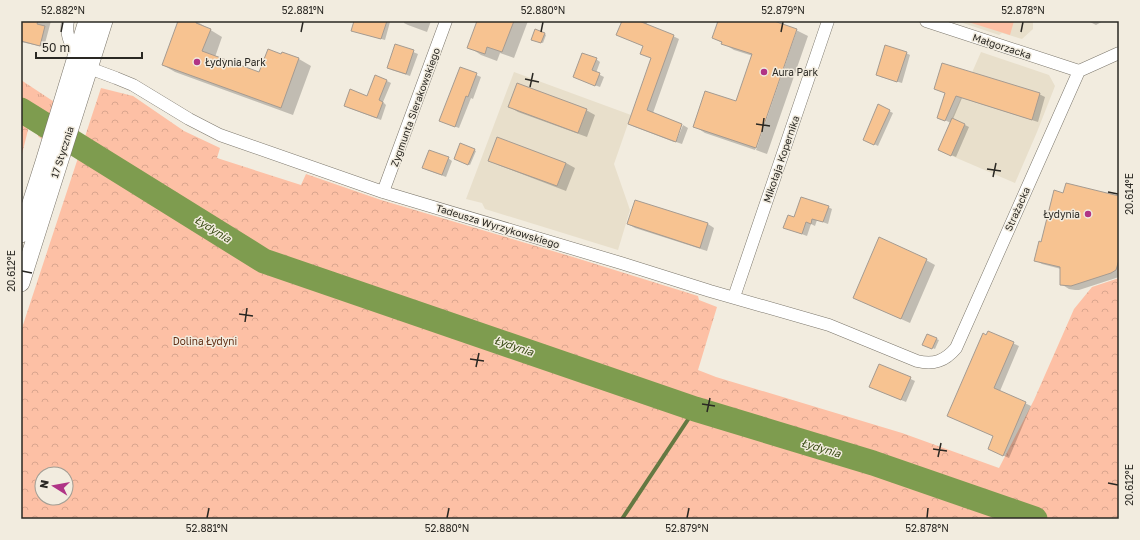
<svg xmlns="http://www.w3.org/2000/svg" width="1140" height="540" font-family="'Golos Text',sans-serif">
  <defs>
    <pattern id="grass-tufts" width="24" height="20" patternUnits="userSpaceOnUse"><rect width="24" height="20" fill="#fdc0a5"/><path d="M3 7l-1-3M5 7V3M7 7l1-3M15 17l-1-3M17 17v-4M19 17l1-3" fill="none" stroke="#d9a58e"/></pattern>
    <pattern id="park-crowns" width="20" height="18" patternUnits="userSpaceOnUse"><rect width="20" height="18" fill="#fdc0a5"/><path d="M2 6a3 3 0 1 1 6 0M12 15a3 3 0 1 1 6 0" fill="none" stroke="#d9a58e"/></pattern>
  </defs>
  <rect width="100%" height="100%" fill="#f2ecdf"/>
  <path fill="#e8dfcb" d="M 957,21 L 1033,21 L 1033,29 L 1022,39 L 1002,33 L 999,35 Z
    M 981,52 L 1049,75 L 1055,86 L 1037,132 L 1015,183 L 938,150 Z
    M 514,72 L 631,115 L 614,164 L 630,210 L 618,250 L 485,209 L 482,203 L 466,199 Z"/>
  <path fill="url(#grass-tufts)" d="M 21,80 L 74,115 L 62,153 L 39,137 L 30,122 L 21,117 Z"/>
  <path fill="url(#park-crowns)" fill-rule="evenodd" d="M 101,88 L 133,96 L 184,131 L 220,148 L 217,158 L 301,185 L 306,174 L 381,200 L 573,257 L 698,296 L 699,300 L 717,307 L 698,370 L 716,377 L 902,433 L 999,468 L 1034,400 L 1074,309 L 1092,287 L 1119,278 L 1119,519 L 21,519 L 21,331 ZM 42,474 L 66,474 L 66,498 L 42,498 Z
    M 21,117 L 30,122 L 21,158 Z"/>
  <path fill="#fdc0a5" d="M 965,21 L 1014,21 L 1010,35 Z"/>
  <path fill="#0003" d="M 21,21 L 51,21 L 44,47 L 21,42 Z
    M 179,21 L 196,21 L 222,37 L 215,57 L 260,73 L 283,53 L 299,59 L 311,66 L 293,115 L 175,72 L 163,65 Z
    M 355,21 L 388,21 L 390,22 L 385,40 L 356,32 L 352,30 Z
    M 404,21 L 431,21 L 427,32 L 408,25 L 404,23 Z
    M 479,21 L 528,21 L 514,58 L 500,53 L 497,61 L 481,55 L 469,47 Z
    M 623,21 L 648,21 L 646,25 L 673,36 L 679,39 L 653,113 L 681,124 L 674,142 L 635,127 L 629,124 L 652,58 L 644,46 L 618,35 Z
    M 715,21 L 771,21 L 796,30 L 808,36 L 767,154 L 756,150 L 797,30 L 795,30 L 755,150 L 705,133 L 694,126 L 737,103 L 753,56 L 734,50 L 714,38 L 719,22 Z
    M 1088,21 L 1103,21 L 1096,25 Z
    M 545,34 L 546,35 L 543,43 L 534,40 Z
    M 396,45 L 418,54 L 410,76 L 392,70 Z
    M 906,53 L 910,55 L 902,83 L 881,77 L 877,74 Z
    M 596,59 L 600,62 L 596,73 L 604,77 L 600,87 L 578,79 Z
    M 460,68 L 481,77 L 473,99 L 471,98 L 459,128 L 445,123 Z
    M 387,81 L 391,83 L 383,102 L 386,105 L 381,120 L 349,108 L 368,97 Z
    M 935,88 L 1039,94 L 1045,97 L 1038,122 L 962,98 L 953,119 L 969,127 L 956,157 L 944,152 L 951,123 L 938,117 L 946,94 Z
    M 510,107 L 586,110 L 595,115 L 587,137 L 518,112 Z
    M 889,111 L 893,113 L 878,146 L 868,141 Z
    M 683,125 L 688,128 L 682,144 L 676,142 Z
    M 498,138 L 566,163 L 575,168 L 566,191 L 498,165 L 489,160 Z
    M 474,150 L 476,151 L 470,165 L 457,159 Z
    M 448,158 L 452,161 L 446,177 L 427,170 Z
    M 1064,194 L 1119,197 L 1119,277 L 1079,290 L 1075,290 L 1069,289 L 1061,284 L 1061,269 L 1042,264 L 1035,260 L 1041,243 Z
    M 636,201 L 708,224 L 714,228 L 707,251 L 635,228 L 628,224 Z
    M 828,207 L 832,209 L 828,224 L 817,220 L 815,226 L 811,224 L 807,236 L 785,228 L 795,218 Z
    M 926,260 L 935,265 L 910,323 L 863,302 L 854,297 Z
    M 988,332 L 1019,346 L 1000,391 L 1031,406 L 1009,458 L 995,452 L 994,436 L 948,416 Z
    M 927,335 L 939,340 L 935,349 L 923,344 Z
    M 880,365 L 915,381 L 906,402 L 875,389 Z"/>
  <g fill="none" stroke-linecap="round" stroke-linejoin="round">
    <path stroke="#657942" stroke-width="4" d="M 622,519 L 695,409"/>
    <path stroke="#7e9c4f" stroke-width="25" d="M 21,110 L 264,261 L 695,409 L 873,463 L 1035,519"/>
  </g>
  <path fill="#f7c391" stroke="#a59b91" d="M 21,21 L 38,21 L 37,24 L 45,26 L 40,46 L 21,41 Z
    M 178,21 L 196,21 L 196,23 L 211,29 L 202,51 L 259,72 L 268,49 L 281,54 L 282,52 L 299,58 L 281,108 L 162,65 Z
    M 354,21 L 387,21 L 381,39 L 351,31 Z
    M 477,21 L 514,21 L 502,52 L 487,47 L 485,54 L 467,48 Z
    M 622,21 L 639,21 L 674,35 L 647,110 L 682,124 L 676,142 L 628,124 L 651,58 L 640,54 L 643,46 L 616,35 Z
    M 718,21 L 774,21 L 797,29 L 756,148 L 693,127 L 705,91 L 736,101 L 752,54 L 721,44 L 722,42 L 712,38 Z
    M 535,29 L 545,33 L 541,43 L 531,40 Z
    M 395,44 L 414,50 L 406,74 L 387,68 Z
    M 885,45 L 907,52 L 897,82 L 876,75 Z
    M 582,53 L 597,58 L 592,70 L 600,73 L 595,86 L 573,77 Z
    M 942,63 L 1040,93 L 1032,120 L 956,96 L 945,121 L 937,118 L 945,93 L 934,89 Z
    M 460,67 L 477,73 L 468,97 L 466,96 L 455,127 L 439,121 Z
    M 375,75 L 387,80 L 379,100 L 383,102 L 377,118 L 344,106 L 350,89 L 367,96 Z
    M 517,83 L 587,109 L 578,133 L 508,107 Z
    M 878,104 L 890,110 L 874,145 L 863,140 Z
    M 952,118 L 965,124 L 951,156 L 938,150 Z
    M 497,137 L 566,163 L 557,186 L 488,161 Z
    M 460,143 L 475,149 L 468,165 L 454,159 Z
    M 429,150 L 449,157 L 442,175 L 422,168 Z
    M 1066,183 L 1119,196 L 1119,260 L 1116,270 L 1111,273 L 1071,286 L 1060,285 L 1060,267 L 1034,261 L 1039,241 L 1041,242 L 1054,190 L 1063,193 Z
    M 801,197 L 829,206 L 823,222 L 812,219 L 811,224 L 806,222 L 802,234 L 783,228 L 788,215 L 794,217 Z
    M 635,200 L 708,223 L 700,248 L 627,224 Z
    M 879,237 L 927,259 L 901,319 L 853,298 Z
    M 988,331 L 1014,342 L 994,388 L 1026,402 L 1003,456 L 988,449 L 993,436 L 947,416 L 983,333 L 986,335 Z
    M 927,334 L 937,338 L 932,349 L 922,345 Z
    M 879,364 L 911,377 L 901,400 L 869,387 Z"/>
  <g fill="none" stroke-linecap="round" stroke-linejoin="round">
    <defs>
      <path id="minor" d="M 68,21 C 65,34 71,44 76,57
        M 926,21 L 1079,71
        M 89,68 L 116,78 L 133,85 L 189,119 L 220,135 L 383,192 L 621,263 L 710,291 L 829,325 L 917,361 C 934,365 945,361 956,348 L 1079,71 L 1119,53
        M 383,192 L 446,21
        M 734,297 L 828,21"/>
      <path id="secondary" d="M 21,234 L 44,162 L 87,21
        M 21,283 L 104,21"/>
    </defs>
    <use href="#minor" stroke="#7b766b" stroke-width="13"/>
    <use href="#secondary" stroke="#7b766b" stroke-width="18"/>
    <use href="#minor" stroke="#fff" stroke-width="12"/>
    <use href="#secondary" stroke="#fff" stroke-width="17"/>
  </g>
  <path fill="none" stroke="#2a2823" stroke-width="1.5" d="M 61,32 L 63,22M 301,32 L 303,22M 541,32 L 543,22M 781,32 L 783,22M 1021,32 L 1023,22M 525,79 L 539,82M 530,87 L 533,73M 756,124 L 770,126M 762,132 L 764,118M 987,169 L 1001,171M 993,177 L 996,163M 1108,192 L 1118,194M 22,271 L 32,273M 239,314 L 253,316M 245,322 L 247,308M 470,359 L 484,361M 476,367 L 479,353M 702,404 L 715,406M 707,412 L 710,398M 933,449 L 947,451M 938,457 L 941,443M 1108,483 L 1118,485M 207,518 L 209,508M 447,518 L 449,508M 687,518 L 689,508M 927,518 L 928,508"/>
  <g fill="#b03486" stroke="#f2ecdf" stroke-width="1.5">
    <circle cx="197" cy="62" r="4"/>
    <circle cx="764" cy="72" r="4"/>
    <circle cx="1088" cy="214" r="4"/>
  </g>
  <g text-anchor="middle" stroke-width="3" stroke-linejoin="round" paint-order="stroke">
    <g font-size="10" fill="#2a2823" stroke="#f2ecdf">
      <text transform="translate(1002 46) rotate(18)" y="4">Małgorzacka</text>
      <text transform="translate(415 107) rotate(-70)" y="4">Zygmunta Sierakowskiego</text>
      <text transform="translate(62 152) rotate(-72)" y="4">17 Stycznia</text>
      <text transform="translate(781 159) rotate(-71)" y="4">Mikołaja Kopernika</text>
      <text transform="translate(1017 209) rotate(-66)" y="4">Strażacka</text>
      <text transform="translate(498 226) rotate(17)" y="4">Tadeusza Wyrzykowskiego</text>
    </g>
    <g font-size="10" fill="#2a2823" stroke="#f2ecdf" text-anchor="start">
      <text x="205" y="66">Łydynia Park</text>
      <text x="772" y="76">Aura Park</text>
      <text x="1080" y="218" text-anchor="end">Łydynia</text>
    </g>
    <g font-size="10" fill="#612e14" stroke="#f2ecdf">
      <text x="205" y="345">Dolina Łydyni</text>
    </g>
    <g font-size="11" font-style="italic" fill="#394c14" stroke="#f2ecdf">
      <text transform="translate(213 229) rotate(32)" y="4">Łydynia</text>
      <text transform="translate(514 346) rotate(19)" y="4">Łydynia</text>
      <text transform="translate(821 448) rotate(17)" y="4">Łydynia</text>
    </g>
  </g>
  <rect width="1140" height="540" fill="none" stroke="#f2ecdf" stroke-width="44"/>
  <g transform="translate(54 486) rotate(281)"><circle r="19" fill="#f2ecdf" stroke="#a29e94"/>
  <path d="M0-3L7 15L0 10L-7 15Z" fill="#b03486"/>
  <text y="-6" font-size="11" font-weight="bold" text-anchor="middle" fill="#2a2823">N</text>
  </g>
  <path d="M36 52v6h106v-6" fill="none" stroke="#2a2823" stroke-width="2"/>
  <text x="42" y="52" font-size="12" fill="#2a2823" stroke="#f2ecdf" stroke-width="3" paint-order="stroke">50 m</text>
  <rect x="22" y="22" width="1096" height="496" fill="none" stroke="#2a2823" stroke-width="1.5"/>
  <g font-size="10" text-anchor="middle" fill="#2a2823">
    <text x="63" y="14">52.882°N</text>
    <text x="303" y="14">52.881°N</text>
    <text x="543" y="14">52.880°N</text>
    <text x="783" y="14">52.879°N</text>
    <text x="1023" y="14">52.878°N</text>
    <text transform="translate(1129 194) rotate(-90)" y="4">20.614°E</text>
    <text transform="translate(11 271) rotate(-90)" y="4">20.612°E</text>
    <text transform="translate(1129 485) rotate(-90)" y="4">20.612°E</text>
    <text x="207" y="532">52.881°N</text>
    <text x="447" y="532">52.880°N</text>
    <text x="687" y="532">52.879°N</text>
    <text x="927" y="532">52.878°N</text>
  </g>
</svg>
